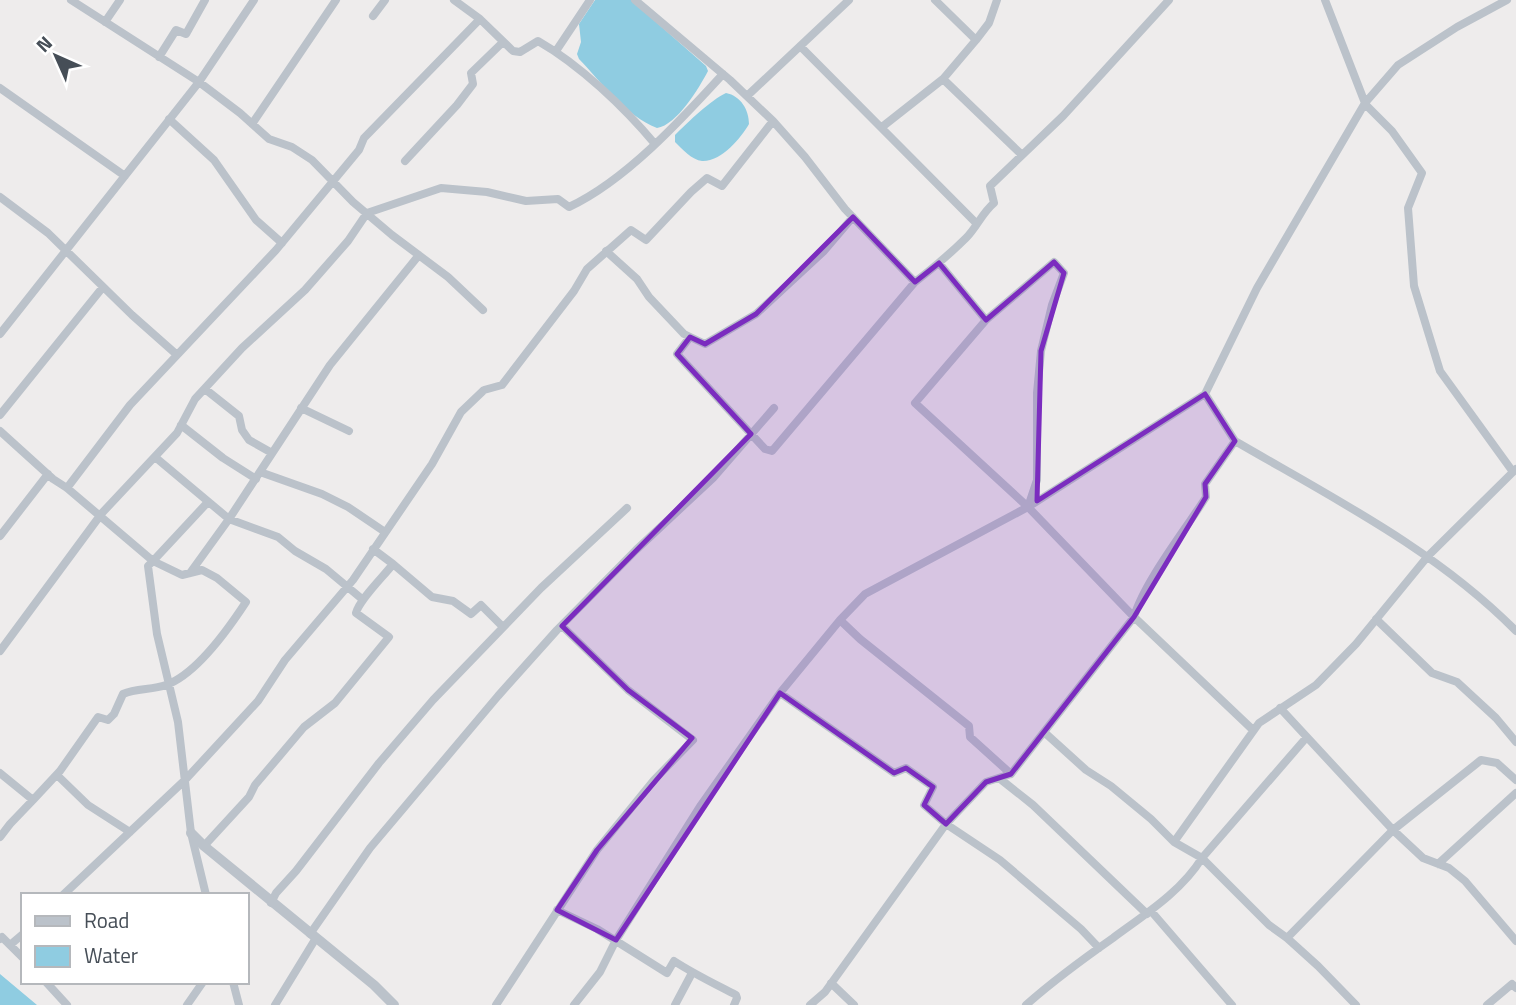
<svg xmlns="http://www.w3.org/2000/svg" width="1516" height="1005" font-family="'Titillium Web',sans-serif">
  <rect width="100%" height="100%" fill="#eeecec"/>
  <path fill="#8fcce1" d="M 595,0 L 631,0 L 706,66 L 708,71 C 699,88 677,125 657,128 C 626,116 602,83 579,59 L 577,54 L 581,42 L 579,24 Z
    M 726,93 C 741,96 749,110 749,124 C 741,138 721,162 702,161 C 692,160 682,149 675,142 L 675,135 C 688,122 711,100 726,93 Z
    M 0,974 L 37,1005 L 0,1005 Z"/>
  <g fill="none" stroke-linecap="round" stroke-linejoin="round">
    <path stroke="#bbc2ca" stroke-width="8" d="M 71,0 L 199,82 L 240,113 L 269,139 L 292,147 L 312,160 L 353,202 L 392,235 L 448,277 L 483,310
      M 454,0 L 480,19 L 513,51 L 520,52 L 538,41 C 580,65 624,107 655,144
      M 635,0 L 730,80 L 773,121 L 805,157 L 845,209 L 915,282
      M 935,0 L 976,40 L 943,79 L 1022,155
      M 1325,0 L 1365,103
      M 373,16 L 385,0
      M 105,22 L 120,0
      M 976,40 L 989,23 L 997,0
      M 800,46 L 976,223
      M 556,51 L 590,0
      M 159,57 L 176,30 L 186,34 L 205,0
      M 0,88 L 125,176
      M 747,96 L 849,0
      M 1365,104 L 1392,131 L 1422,173 L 1408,208 L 1414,286 L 1440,371 L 1513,472
      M 169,119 L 214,160 L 256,220 L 282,243
      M 252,124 L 336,0
      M 882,127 L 943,79
      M 405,161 L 457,105 L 473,84 L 471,73 L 503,42
      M 0,197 L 48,233 L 132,315 L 176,354
      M 606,251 L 637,279 L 649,297 L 684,334 L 705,344 L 756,314 L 824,251 L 853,217
      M 939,263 L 986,320 L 1054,262 L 1064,273 L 1052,305 L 1041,351 L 1037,393 L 1037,480 L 1028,507
      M 986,320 L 915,403 L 1028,507 L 1134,617 L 1253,730
      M 0,334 L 199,82 L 254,0
      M 690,337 L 677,354 L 765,449 L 772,451 L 915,282 C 933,268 950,254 966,238 C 977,227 982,213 994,203 L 990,186 L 1063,116 L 1169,0
      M 205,389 L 239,416 L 242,430 L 249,440 L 272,453
      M 301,408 L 349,431
      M 0,415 L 103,287
      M 181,425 L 223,458 L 256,479
      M 0,431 L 53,479 L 67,488 L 153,561 L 148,566 L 157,634 L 178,722 L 191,833 L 206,895
      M 1235,441 C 1333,498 1436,550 1516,631
      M 155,457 L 229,519 L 278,537 L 295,551 L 326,569 L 362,599
      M 260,472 L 322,494 L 348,507 L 385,532
      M 67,488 L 130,405 L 276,250 L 359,150 L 364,138 L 480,19
      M 0,536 L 48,474
      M 393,564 L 432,597 L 453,601 L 471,614 L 481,605 L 503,627
      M 190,573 L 229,519 L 330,365 L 419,255
      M 1376,619 L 1432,673 L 1457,682 L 1496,718 L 1516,742
      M 0,651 L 102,513 L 177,433 L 195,399 L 242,348 L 305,290 L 348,241 L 367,213 L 441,188 L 487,192 L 526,201 L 558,199 L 569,207 C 625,181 681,120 723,74
      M 780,693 L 840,620
      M 1280,708 L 1393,830 L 1423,858 L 1449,868 L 1465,881 L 1516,941
      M 1044,732 L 1086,770 L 1111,786 L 1151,819 L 1174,842 L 1202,858 L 1269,925 L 1287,938 L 1318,966 L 1356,1005
      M 0,773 L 33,800 L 10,824 L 0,837
      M 1011,774 L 970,737 L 969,726 L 860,639 L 840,620 L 865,594 L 1028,507 L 1205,394
      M 57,775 L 88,805 L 130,832
      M 999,778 L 1033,805 L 1147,914
      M 33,800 L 60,771 L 98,717 L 108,720 L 114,714 L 123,694 C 136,688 152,690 166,685 C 197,674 229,628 246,602 L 217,578 L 202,570 L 182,575 L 153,561 L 207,503
      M 1174,842 L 1259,723 L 1316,685 L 1356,644 L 1428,556 L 1516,469
      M 204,846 L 249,797 L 255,785 L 304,727 L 335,703 L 389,637 L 356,613 C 359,600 384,576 393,564 L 373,549
      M 1438,864 L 1516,793
      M 63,895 L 185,780 L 258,701 L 285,660 L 353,580 L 432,464 L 461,412 L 484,390 L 502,385 L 574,291 L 587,269 L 631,230 L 646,240 L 691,192 L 707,178 L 722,186 L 773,121
      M 271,903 L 276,893 L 296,871 L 379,763 L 433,700 L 541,588 L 627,508
      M 557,910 L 597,929 L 667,973 L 674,961 C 694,974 715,984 736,995 L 737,998 L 734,1005
      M 1151,911 L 1232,1005
      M 310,934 L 370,848 L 498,696 L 557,630 L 636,550 L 713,478 L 774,408
      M 1287,938 L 1393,830 L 1481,760 L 1497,763 L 1516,780
      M 0,939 L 2,937 L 23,958
      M 10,945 L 23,934
      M 46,982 L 67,1005
      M 233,982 L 239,1005
      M 831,983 L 854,1005
      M 187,1005 L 203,982
      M 275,1005 L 316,938
      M 496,1005 L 597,850 L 654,780 L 693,740 L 628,690 L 562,626
      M 574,1005 L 600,972 L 616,940 L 701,805 L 780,693 L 894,773 L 906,768 L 933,787 L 924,805 L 946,824 L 1000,860 L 1081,929 L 1099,948
      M 675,1005 L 692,973
      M 810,1005 L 825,992 L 946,824 L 986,782 L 1011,774 L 1134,617 C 1144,582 1186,529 1206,497 L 1205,484 L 1235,441 L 1205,394 L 1257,288 L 1365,103 L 1398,65 L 1457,27 L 1507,0
      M 1026,1005 C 1053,981 1083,959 1113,938 C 1144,915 1181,892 1202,858 L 1306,738
      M 1487,1005 L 1512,984 L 1516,988"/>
    <path stroke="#bbc2ca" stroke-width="10" d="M 191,833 L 204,846 L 374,985 L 394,1005"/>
  </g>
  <path fill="#7b2cbf" fill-opacity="0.2" stroke="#7b2cbf" stroke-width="5" stroke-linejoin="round" d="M 853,217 L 915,282 L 939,263 L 986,320 L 1054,262 L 1064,273 L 1041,351 L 1037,501 L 1205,394 L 1235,441 L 1205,484 L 1206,497 L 1134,617 L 1011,774 L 986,782 L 946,824 L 924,805 L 933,787 L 906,768 L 894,773 L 780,693 L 616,940 L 557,910 L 597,850 L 692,738 L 628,690 L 562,626 L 751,434 L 677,354 L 690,337 L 705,344 L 756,314 Z"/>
  <rect x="21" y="893" width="228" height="91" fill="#ffffff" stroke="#b5b8bc" stroke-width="2"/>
  <rect x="35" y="916" width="35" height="10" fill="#bbc2ca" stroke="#b5b8bc" stroke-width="2"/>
  <text x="84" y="928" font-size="21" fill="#464e57">Road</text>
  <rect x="35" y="946" width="35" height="21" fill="#8fcce1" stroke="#b5b8bc" stroke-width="2"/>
  <text x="84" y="963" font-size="21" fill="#464e57">Water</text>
  <g transform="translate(56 56) rotate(315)" stroke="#ffffff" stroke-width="5" paint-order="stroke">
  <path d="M0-5L12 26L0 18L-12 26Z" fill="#464e57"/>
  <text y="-10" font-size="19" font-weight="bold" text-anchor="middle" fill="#464e57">N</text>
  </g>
</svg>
